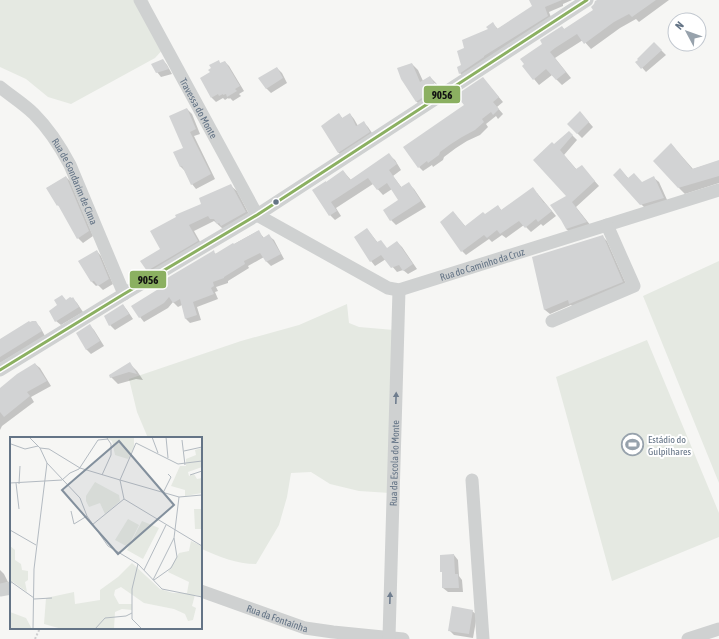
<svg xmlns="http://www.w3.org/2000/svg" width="719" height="639" font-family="'Asap Condensed',sans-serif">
  <rect width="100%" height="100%" fill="#f6f6f4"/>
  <path fill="#e5e9e2" d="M 0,0 L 148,0 L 166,46 L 155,58 L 71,104 L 48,97 L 26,79 L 0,67 Z
    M 719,261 L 719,483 L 643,296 Z
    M 347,304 L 349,323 L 359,327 L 394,330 L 390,493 L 359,491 L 330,484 L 311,472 L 291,473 L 287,497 L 279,525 L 256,564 C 236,564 220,557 202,549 L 201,548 L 201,438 L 148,438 L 137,412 L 129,379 L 241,341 L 299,325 Z
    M 647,340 L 719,513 L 719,537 L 612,581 L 556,377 Z"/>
  <path fill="#0003" fill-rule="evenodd" d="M 530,0 L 572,0 L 563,4 L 563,6 L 549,12 L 552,20 L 464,78 L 460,73 L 463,66 L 466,48 L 489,29 L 493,24 L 498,29 L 534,6 Z
    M 599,0 L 669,0 L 639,22 L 636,19 L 620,28 L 591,49 L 583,40 L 561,54 L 555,58 L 571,78 L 562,85 L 552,75 L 539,85 L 534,79 L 543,44 L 562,27 L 565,30 L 594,10 Z
    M 654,43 L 666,55 L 646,72 L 637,62 Z
    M 163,60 L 167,65 L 172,74 L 161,77 L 157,72 Z
    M 218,61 L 221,64 L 225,62 L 229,66 L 244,91 L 239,94 L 241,96 L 233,101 L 230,98 L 229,99 L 228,98 L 225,100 L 223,98 L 216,102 L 212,98 L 211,72 Z
    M 412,64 L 418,70 L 423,81 L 430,77 L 436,83 L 443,95 L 423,108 L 416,101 ZM 433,83 L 435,83 L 440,92 L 439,93 Z
    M 277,68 L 282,73 L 287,83 L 271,93 L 266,88 Z
    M 487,83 L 503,102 L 497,107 L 503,114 L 498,119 L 496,116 L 486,124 L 488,127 L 480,135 L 467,141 L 456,148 L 444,157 L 443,160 L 433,167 L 432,165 L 423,171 L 419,167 L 465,105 Z
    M 187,109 L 192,114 L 200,134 L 194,136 L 215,179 L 196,189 L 192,184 L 185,171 L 180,166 L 184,148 Z
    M 580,112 L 593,127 L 582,138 L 568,124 Z
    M 339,114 L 343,119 L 350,114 L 354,119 L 358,126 L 364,123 L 368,127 L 374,136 L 343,157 L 338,152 Z
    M 569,132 L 577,140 L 564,155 L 577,170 L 586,171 L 599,186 L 576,207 L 591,226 L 571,233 L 566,229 L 568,197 L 554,145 Z
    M 671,144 L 693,169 L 719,161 L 719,183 L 685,194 L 679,188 Z
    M 389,155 L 395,160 L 401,170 L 393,176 L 402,188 L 409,184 L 414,189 L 426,207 L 396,225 L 391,220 L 400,200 L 392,189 L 383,195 L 373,184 L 336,208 L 341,216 L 335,220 L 330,215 L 326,183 L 343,171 L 351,180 Z
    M 620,169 L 629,179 L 642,183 L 654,178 L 659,182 L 668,202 L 646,209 L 641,204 Z
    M 66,177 L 70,181 L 93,236 L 83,243 L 78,238 L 61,208 L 58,205 L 47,188 Z
    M 231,186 L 237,191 L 251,218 L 223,229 L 214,221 L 194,231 L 203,247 L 153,276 L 148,270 L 161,249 L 202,205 Z
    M 537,193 L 556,216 L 543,226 L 541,224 L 531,232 L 524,225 L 506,238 L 502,235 L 492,242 L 489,239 L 466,255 L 462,251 L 453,212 L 466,227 L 485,215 L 498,206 L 502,211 Z
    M 367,229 L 378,243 L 388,249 L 397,242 L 402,247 L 417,269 L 408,274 L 403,270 L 397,272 L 386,259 L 375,266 L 371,261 Z
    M 258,231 L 264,238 L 269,236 L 274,240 L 284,259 L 271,266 L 267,262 L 264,257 L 248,266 L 249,268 L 228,281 L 228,283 L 216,287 L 218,291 L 215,292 L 218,299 L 197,307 L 201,320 L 190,323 L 186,319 L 182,305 L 178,307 L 173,302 L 168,308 L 144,322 L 140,317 L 162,289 L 213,252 L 216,254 Z
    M 602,236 L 607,241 L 627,286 L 575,308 L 571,305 L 550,314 L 545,310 L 534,258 Z
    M 97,251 L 101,256 L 113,284 L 103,290 L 98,285 L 96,286 L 92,282 Z
    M 73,299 L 77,303 L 83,312 L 61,325 L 56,321 L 67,301 Z
    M 123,305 L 127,310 L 133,319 L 115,330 L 110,325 Z
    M 35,322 L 40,327 L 45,336 L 0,363 L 0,340 Z
    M 90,326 L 94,330 L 104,346 L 91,354 L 86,349 Z
    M 35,364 L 40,368 L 51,386 L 31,397 L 34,402 L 2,426 L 0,430 L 0,389 Z
    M 130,364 L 137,371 L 143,380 L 136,379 L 118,384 L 111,377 Z
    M 454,555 L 458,560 L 459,576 L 462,580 L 463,592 L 448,592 L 443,588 L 443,573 L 441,571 Z
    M 0,570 L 4,574 L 8,582 L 0,585 Z
    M 472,611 L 477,615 L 473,638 L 454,635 L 449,630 Z"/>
  <path fill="#d2d3d4" d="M 529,0 L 562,0 L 545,7 L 548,16 L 484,56 L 484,57 L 459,74 L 457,67 L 461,65 L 457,51 L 464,48 L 462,40 L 488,29 L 486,27 L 493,22 L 497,29 L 532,6 Z
    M 597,0 L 656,0 L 632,17 L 629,14 L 614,22 L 584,44 L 577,34 L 555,48 L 550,52 L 566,72 L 556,80 L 546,69 L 533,80 L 522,66 L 524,64 L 520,59 L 542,44 L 540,40 L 562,26 L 564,29 L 593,10 L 591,7 L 594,4 L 595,1 Z
    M 654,42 L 662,50 L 641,69 L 635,62 L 638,60 L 637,59 Z
    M 163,59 L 169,69 L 156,73 L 151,64 Z
    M 219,60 L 220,63 L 225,61 L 240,86 L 235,89 L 237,91 L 227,97 L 226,94 L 223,95 L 223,94 L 219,96 L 218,94 L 211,98 L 200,78 L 210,72 L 208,70 L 211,68 L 209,65 Z
    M 412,63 L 420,82 L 430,76 L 437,88 L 416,102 L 401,79 L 397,68 Z
    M 277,67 L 283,78 L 266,89 L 258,78 Z
    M 483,77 L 499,97 L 493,102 L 499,109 L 493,115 L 491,112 L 482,119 L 484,122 L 475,130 L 462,137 L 451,144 L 440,152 L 439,155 L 428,163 L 427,161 L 418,168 L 403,147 L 464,105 L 456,95 Z
    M 187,108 L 196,129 L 190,132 L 211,174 L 191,185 L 182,166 L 180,167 L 173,152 L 183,148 L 169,116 Z
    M 580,111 L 589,122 L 577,134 L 567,124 Z
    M 339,113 L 342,118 L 350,113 L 356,126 L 364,121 L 370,132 L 338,153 L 321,126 L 329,120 Z
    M 569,131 L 573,135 L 560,150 L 576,169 L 582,165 L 595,181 L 572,202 L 587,222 L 566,229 L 561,220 L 550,205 L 566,196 L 533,160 L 552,142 L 554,144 Z
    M 671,143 L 692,169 L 719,160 L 719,176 L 678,188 L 653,161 Z
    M 389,153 L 397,164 L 389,170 L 401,187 L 409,182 L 421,201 L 390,221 L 383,210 L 398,200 L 387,183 L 377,190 L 368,178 L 331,202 L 337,211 L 329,216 L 312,190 L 326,181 L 326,182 L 343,170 L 350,180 Z
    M 620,168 L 628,178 L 634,173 L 642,182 L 654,176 L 664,198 L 640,205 L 613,175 Z
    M 66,176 L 89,231 L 77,239 L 58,205 L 57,206 L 46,188 Z
    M 231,184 L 246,212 L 221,226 L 219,223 L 217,224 L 214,219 L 210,219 L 208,216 L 189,225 L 198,241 L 147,271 L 140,261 L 160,249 L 150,231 L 176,217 L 175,215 L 201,204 L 199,198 Z
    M 533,187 L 544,203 L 545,203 L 552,211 L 538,222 L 536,219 L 525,228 L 519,221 L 500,234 L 497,230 L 487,238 L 484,235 L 461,252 L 440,222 L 453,211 L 465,226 L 483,212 L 485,214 L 498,205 L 501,210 Z
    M 367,228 L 377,242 L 381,240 L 387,248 L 397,241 L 413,264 L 403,271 L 399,265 L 391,268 L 381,255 L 370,262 L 354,237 Z
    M 259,230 L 263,238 L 269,234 L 281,254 L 266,262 L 260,253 L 244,261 L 245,264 L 224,277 L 224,278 L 213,282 L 214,286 L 211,288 L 214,294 L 193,302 L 197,315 L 185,319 L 180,299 L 173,303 L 169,297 L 164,303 L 139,318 L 131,306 L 160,288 L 157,284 L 211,252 L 214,250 L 215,254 L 233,243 L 234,244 Z
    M 603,235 L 623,282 L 569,304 L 568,300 L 544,310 L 532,257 Z
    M 97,250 L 109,279 L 98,286 L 94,281 L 91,282 L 78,261 Z
    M 62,295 L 66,300 L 70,297 L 72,298 L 73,297 L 79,307 L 55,322 L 49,311 L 57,305 L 54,300 Z
    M 123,304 L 129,314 L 109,326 L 104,316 Z
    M 29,321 L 30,322 L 32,321 L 36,321 L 42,331 L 0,357 L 0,339 Z
    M 90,324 L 100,341 L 86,350 L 76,333 Z
    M 130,362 L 137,374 L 129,372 L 110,378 L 109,375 Z
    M 35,363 L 47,381 L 27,392 L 30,396 L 4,417 L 0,412 L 0,388 L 17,374 Z
    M 454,554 L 455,574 L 458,574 L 459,588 L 442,588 L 442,572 L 440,572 L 440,555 Z
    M 452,606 L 473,610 L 469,634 L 448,631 Z"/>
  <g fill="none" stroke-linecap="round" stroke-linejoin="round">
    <path stroke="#cdcdce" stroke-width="2" stroke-dasharray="2 2" stroke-linecap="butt" d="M 35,639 L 40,628"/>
    <g stroke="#cfd1d1" stroke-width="13">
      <path id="s1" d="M 140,0 L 257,215 L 388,288 L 399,290 L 719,190"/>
      <path id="s2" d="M 0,87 C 11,96 24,104 34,114 C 49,129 60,146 70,165 L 124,294"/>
      <path d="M 552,321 L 634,286 L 607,225"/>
      <path d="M 0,370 L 124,294 L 257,215 L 587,0"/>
      <path d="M 472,480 L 483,639"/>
      <path d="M 0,590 L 11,588"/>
      <path id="s3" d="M 201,591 L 305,628 L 333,632 L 403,639"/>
      <path id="s4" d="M 389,637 L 399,290"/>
      <path d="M 688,639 L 719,629"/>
    </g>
    <defs>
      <path id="bus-1" d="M 0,370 L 124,294 L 257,215 L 587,0"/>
    </defs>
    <use href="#bus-1" stroke="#fff" stroke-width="6"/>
    <use href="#bus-1" stroke="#8bb061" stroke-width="3"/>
  </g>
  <defs><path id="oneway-solid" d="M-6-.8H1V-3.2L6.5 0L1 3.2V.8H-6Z"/></defs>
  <g fill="#6f7d8e">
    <use href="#oneway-solid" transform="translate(396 398) rotate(-88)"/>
    <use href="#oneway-solid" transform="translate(390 598) rotate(-88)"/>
  </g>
  <defs>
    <symbol id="stadium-ring" viewBox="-11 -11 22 22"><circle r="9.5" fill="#fff" stroke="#97a2ac" stroke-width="1.5"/><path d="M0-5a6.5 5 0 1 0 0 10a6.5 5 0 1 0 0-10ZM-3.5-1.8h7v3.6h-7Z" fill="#97a2ac"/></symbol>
  </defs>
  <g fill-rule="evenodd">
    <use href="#stadium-ring" x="620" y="432" width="25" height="25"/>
  </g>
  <circle fill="#647486" stroke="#fff" stroke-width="1.5" cx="276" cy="202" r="3.5"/>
  <g text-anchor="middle" stroke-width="4" stroke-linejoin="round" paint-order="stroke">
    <g font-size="10" fill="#647486" stroke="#fff">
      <text dy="4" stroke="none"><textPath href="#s1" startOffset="123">Travessa do Monte</textPath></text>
      <text dy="4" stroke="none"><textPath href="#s2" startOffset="123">Rua de Gondarim de Cima</textPath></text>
      <text dy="4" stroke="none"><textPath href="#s1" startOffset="493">Rua do Caminho da Cruz</textPath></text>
      <text dy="4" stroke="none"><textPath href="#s4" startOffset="174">Rua da Escola do Monte</textPath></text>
      <text dy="4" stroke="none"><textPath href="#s3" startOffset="81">Rua da Fontaínha</textPath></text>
    </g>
    <g font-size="10" fill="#647486" stroke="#fff" text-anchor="start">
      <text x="648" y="443">Estádio do<tspan x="648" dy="12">Gulpilhares</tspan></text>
    </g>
  </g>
  <g transform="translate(10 437)">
    <rect width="192" height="192" fill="#f6f6f4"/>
    <path d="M 95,0 L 124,1 L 124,10 L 118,22 L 105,18 L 102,4 ZM 192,11 L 192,30 L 178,35 L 179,39 L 184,37 L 187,42 L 192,41 L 192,56 L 175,59 L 175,53 L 161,49 L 170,29 L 176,29 L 176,22 L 186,18 L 185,13 ZM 85,45 L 109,58 L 110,64 L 95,77 L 90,66 L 79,70 L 76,64 L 76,59 ZM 184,72 L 192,72 L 192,92 L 185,92 ZM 118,82 L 129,88 L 118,110 L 105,103 ZM 132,84 L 149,91 L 133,122 L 117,113 ZM 181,104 L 192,109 L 192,160 L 185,158 L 182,169 L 186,171 L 183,183 L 178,184 L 175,177 L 164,172 L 134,166 L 111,150 L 105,153 L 104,158 L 109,167 L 122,167 L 122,173 L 112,172 L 105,175 L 104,192 L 52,192 L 34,187 L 36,161 L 64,155 L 65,167 L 90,163 L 90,153 L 108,140 L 122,126 L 150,152 L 163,156 L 177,156 L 179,145 L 158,135 L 169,116 L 179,114 ZM 0,109 L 5,113 L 5,123 L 11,127 L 12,133 L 18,134 L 18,143 L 15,145 L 17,155 L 3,145 L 0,148 ZM 0,175 L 16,181 L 22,192 L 0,192 Z" fill="#e5e9e2"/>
    <path fill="none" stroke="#b3bac1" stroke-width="1" d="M 19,0 L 30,11 L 37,26 L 24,132 L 23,192M 142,0 L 148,16M 156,0 L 158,21M 172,3 L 175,28M 1,7 L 15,12 L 28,9M 30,11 L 39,12 L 70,31 L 110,43 L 169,60 L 192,58M 174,14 L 192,10M 192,24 L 168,27 L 126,6 L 110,43 L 114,62 L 192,109M 37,26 L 70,61 L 77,79 L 98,109 L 128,127 L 152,152 L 192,160M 92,38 L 101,18 L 101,7 L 97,1M 180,38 L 192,34M 0,46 L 52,43 L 60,36 L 69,32 L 88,3 L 98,2M 6,46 L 9,72M 9,47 L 10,29M 153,56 L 161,40 L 158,37M 61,74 L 64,87 L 77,79M 82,88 L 114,62M 0,93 L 26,108M 128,127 L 122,152 L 122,182 L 132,192M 134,133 L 156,88M 143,143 L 164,101M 144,143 L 161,131 L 167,120 L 164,101 L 169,60M 0,144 L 24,161M 24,162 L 42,161M 85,192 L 95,181 L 116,179 L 122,176"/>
    <path fill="#83909d" fill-opacity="0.15" stroke="#83909d" stroke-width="2" d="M 109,4 L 164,68 L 108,117 L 52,53 Z"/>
    <rect width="192" height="192" fill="none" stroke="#647486" stroke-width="2"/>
  </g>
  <g stroke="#fff" stroke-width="1.5">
    <rect x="423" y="85" width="38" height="19" rx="4" fill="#8bb061"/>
    <rect x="129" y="270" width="38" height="19" rx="4" fill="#8bb061"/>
  </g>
  <g font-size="11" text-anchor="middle" font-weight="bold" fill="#111">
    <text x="442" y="99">9056</text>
    <text x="148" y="284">9056</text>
  </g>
  <g transform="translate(687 32) rotate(311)"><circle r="19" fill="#ffffff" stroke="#c1c7cf"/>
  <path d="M0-3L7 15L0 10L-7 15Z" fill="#97a2ac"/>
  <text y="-6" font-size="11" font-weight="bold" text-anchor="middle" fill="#647486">N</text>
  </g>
</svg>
